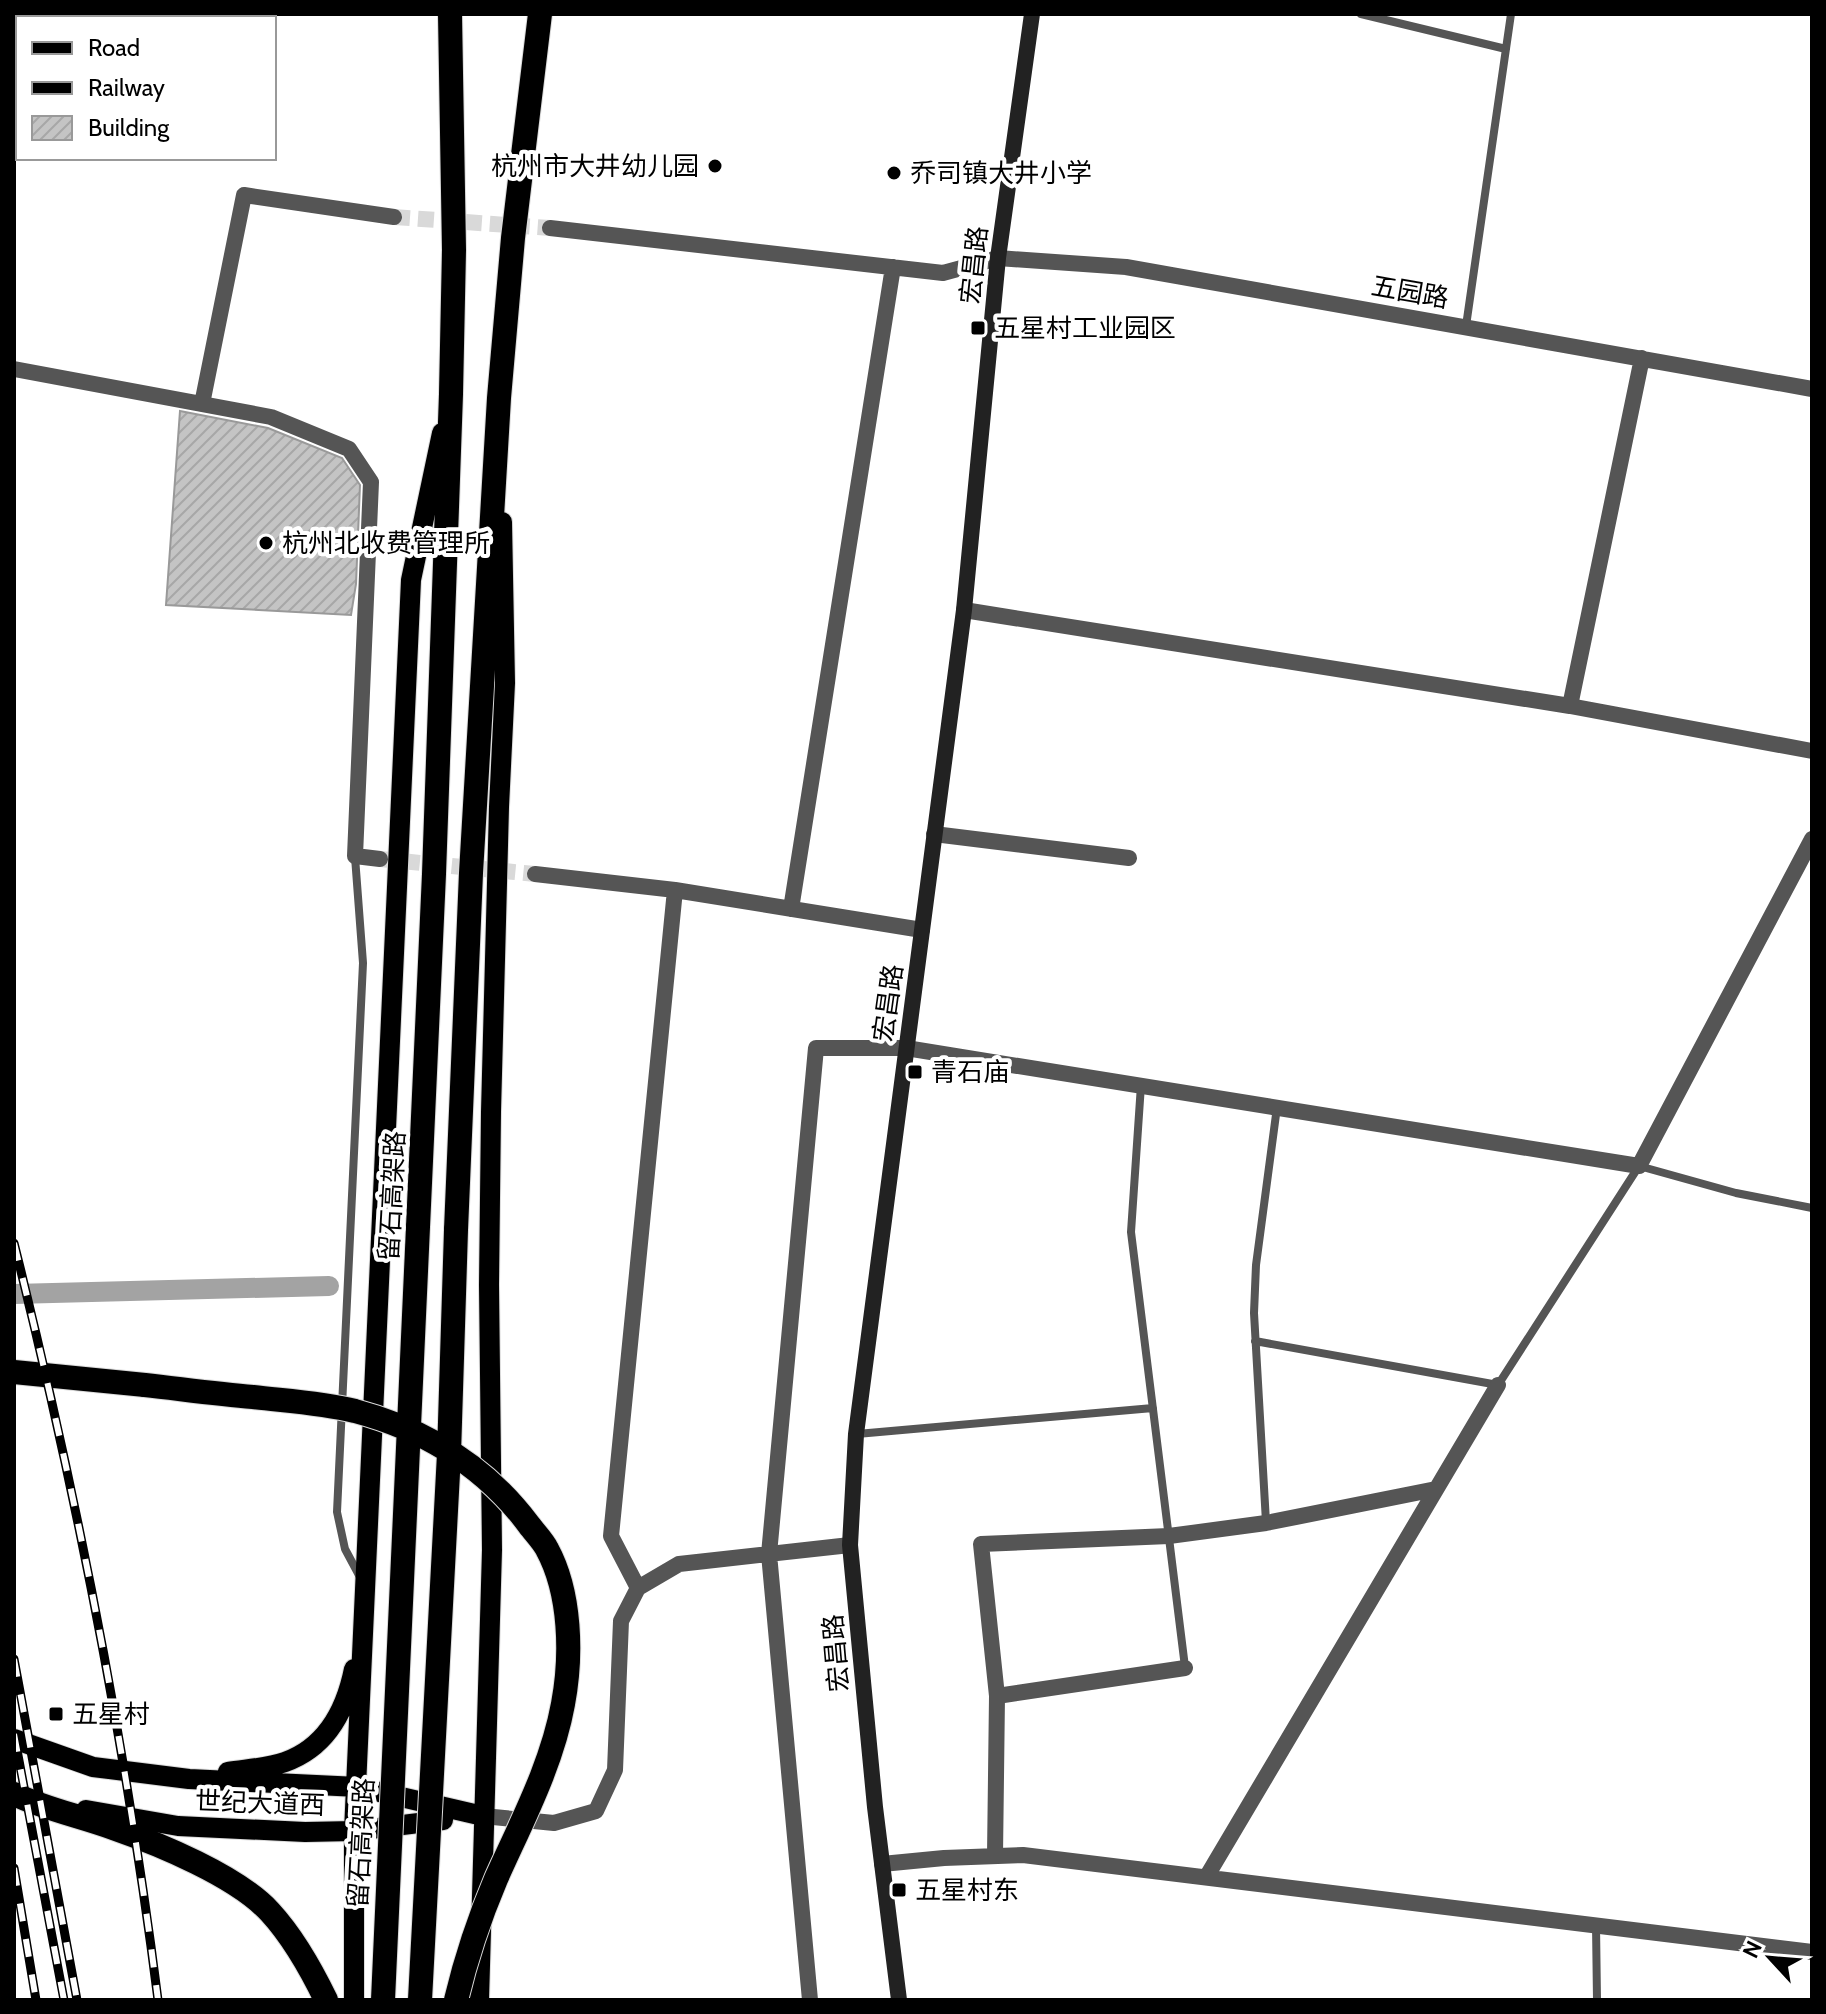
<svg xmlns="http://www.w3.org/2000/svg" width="1826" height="2014" font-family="Cabin,'Noto Sans SC',sans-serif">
  <defs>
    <pattern id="building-hatch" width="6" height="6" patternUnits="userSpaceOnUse" patternTransform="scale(2)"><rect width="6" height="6" fill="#c4c4c4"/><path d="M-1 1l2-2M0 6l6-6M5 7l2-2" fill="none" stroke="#a7a7a7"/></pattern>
  </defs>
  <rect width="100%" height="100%" fill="#fff"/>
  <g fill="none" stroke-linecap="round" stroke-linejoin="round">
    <path stroke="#a3a3a3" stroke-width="20" d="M 14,1294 L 329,1286"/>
  </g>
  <path fill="url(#building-hatch)" stroke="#999" stroke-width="2" d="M 180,411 L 268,428 L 342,458 L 360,485 L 356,584 L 351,615 L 166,605 Z"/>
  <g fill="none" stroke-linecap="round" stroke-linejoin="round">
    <path stroke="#d9d9d9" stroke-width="16" stroke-dasharray="16 8" stroke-linecap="butt" d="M 394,217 L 550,228
      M 380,859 L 535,874"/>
    <defs>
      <path id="primary" d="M 14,1739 L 93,1767 L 189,1779 L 358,1787 L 483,1816
        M 228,1772 C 247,1769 268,1768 285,1762 C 327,1747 346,1709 354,1669
        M 86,1810 L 178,1826 L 305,1832 L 354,1831 L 443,1820
        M 354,2000 L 354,1831 L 411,580 L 442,433
        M 479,2000 L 492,1550 L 489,1285 L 491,1112 L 499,807 L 505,683 L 502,522"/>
      <path id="highway" d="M 418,1227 L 434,874 L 451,394 L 454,250 L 450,14
        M 456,1230 L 471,873 L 499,398 L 513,238 L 540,14
        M 14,1372 L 145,1385
        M 14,1794 C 45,1809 80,1816 113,1828 C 159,1844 237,1876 270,1912 C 293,1937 311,1969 326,2000"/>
    </defs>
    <use href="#primary" stroke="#dbdbdb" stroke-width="22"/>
    <use href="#highway" stroke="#dbdbdb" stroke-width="26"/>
    <path stroke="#555" stroke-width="8" d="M 1361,14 L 1506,49
      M 1466,326 L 1511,14
      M 355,857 L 363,963 L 337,1512 L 345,1549 L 360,1577
      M 1141,1085 L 1131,1232 L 1185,1667
      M 1255,1341 L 1498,1385 L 1639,1166 L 1736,1193 L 1812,1208
      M 857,1434 L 1153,1408
      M 1266,1522 L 1254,1313 L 1256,1265 L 1277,1107
      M 1596,1925 L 1597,2000"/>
    <path stroke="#555" stroke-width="16" d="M 550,228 L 943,273 L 998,258 L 1126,267 L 1812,389
      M 1642,358 L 1570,706 L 1812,751
      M 14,369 L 271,417 L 349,449 L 371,482 L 355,856 L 380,859
      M 202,404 L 244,195 L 394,217
      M 964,610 L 1570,706
      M 934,834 L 1129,858
      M 535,874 L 675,890 L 922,930
      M 791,909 L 893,267
      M 638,1588 L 611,1536 L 675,890
      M 997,1696 L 981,1544 L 1169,1536 L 1266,1523 L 1436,1489
      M 483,1816 L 554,1823 L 596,1811 L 615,1770 L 621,1621 L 638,1588 L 679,1564 L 850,1545
      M 995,1856 L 997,1696 L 1185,1668
      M 882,1864 L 944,1858 L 1023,1855 L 1812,1952
      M 1207,1876 L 1498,1385
      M 810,2000 L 769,1554 L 816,1048 L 906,1048 L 1639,1166 L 1812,839"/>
    <path stroke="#222" stroke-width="16" d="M 899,2000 L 875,1807 L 850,1545 L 856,1434 L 964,610 L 998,258 L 1032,14"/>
    <use href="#primary" stroke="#000" stroke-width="20"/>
    <use href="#highway" stroke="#000" stroke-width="24"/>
    <defs>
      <path id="rail" d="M 14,1243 C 76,1492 126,1746 158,2000
        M 14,1659 L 77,2000
        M 14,1734 L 64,2000
        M 14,1868 L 36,2000"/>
    </defs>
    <use href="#rail" stroke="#000" stroke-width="9"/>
    <use href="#rail" stroke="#fff" stroke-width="6" stroke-dasharray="18" stroke-linecap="butt"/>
    <defs>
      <path id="highway-bridge" d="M 145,1385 C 181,1389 217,1394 253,1397 C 287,1401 322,1403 355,1411 C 426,1430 485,1466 529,1525 C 535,1533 543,1541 547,1549 C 571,1593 572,1656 563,1704 C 552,1765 521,1823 496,1879 C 479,1919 466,1958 456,2000
        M 383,2000 L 418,1227
        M 420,2000 L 449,1454 L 456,1230"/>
    </defs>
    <use href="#highway-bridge" stroke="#dbdbdb" stroke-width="26" stroke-linecap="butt"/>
    <use href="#highway-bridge" stroke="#000" stroke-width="24"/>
  </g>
  <g fill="#000" stroke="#fff" stroke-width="3">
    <circle cx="715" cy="166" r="8"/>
    <circle cx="894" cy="173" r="8"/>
    <rect x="970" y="320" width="16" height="16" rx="4"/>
    <circle cx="266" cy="543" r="8"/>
    <rect x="907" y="1064" width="16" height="16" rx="4"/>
    <rect x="48" y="1706" width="16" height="16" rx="4"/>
    <rect x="891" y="1882" width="16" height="16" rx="4"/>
  </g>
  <g text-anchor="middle" stroke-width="8" stroke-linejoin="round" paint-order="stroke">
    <g font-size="26" fill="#000" stroke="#fff" text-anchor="start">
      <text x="699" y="175" text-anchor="end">杭州市大井幼儿园</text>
      <text x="910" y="182">乔司镇大井小学</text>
      <text x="994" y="337">五星村工业园区</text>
      <text x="282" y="552">杭州北收费管理所</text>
      <text x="931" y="1081">青石庙</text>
      <text x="72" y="1723">五星村</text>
      <text x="915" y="1899">五星村东</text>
    </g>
    <g font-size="26" fill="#000" stroke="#fff">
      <text transform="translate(974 265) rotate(-84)" y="9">宏昌路</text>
      <text transform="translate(1410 292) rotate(10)" y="9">五园路</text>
      <text transform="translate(888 1003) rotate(-82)" y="9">宏昌路</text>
      <text transform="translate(392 1196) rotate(-87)" y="9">留石高架路</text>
      <text transform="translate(836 1653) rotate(-95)" y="9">宏昌路</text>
      <text transform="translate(260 1803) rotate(2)" y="9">世纪大道西</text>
      <text transform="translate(361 1843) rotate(-87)" y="9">留石高架路</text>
    </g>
  </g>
  <rect width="1826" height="2014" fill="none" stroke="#000000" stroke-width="32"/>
  <rect x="16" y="16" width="260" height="144" fill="#ffffff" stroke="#999999" stroke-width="2"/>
  <rect x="32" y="42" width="40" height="12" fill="#000000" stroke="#999999" stroke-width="2"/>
  <text x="88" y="56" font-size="24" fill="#000000">Road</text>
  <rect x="32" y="82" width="40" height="12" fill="#000000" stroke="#999999" stroke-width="2"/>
  <text x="88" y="96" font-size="24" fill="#000000">Railway</text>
  <rect x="32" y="116" width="40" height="24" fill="url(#building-hatch)" stroke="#999999" stroke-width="2"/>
  <text x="88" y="136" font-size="24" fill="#000000">Building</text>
  <g transform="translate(1770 1958) rotate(296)" stroke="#ffffff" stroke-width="6" paint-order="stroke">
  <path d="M0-6L14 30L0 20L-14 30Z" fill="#000000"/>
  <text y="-12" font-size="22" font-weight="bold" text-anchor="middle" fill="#000000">N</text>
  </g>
</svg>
